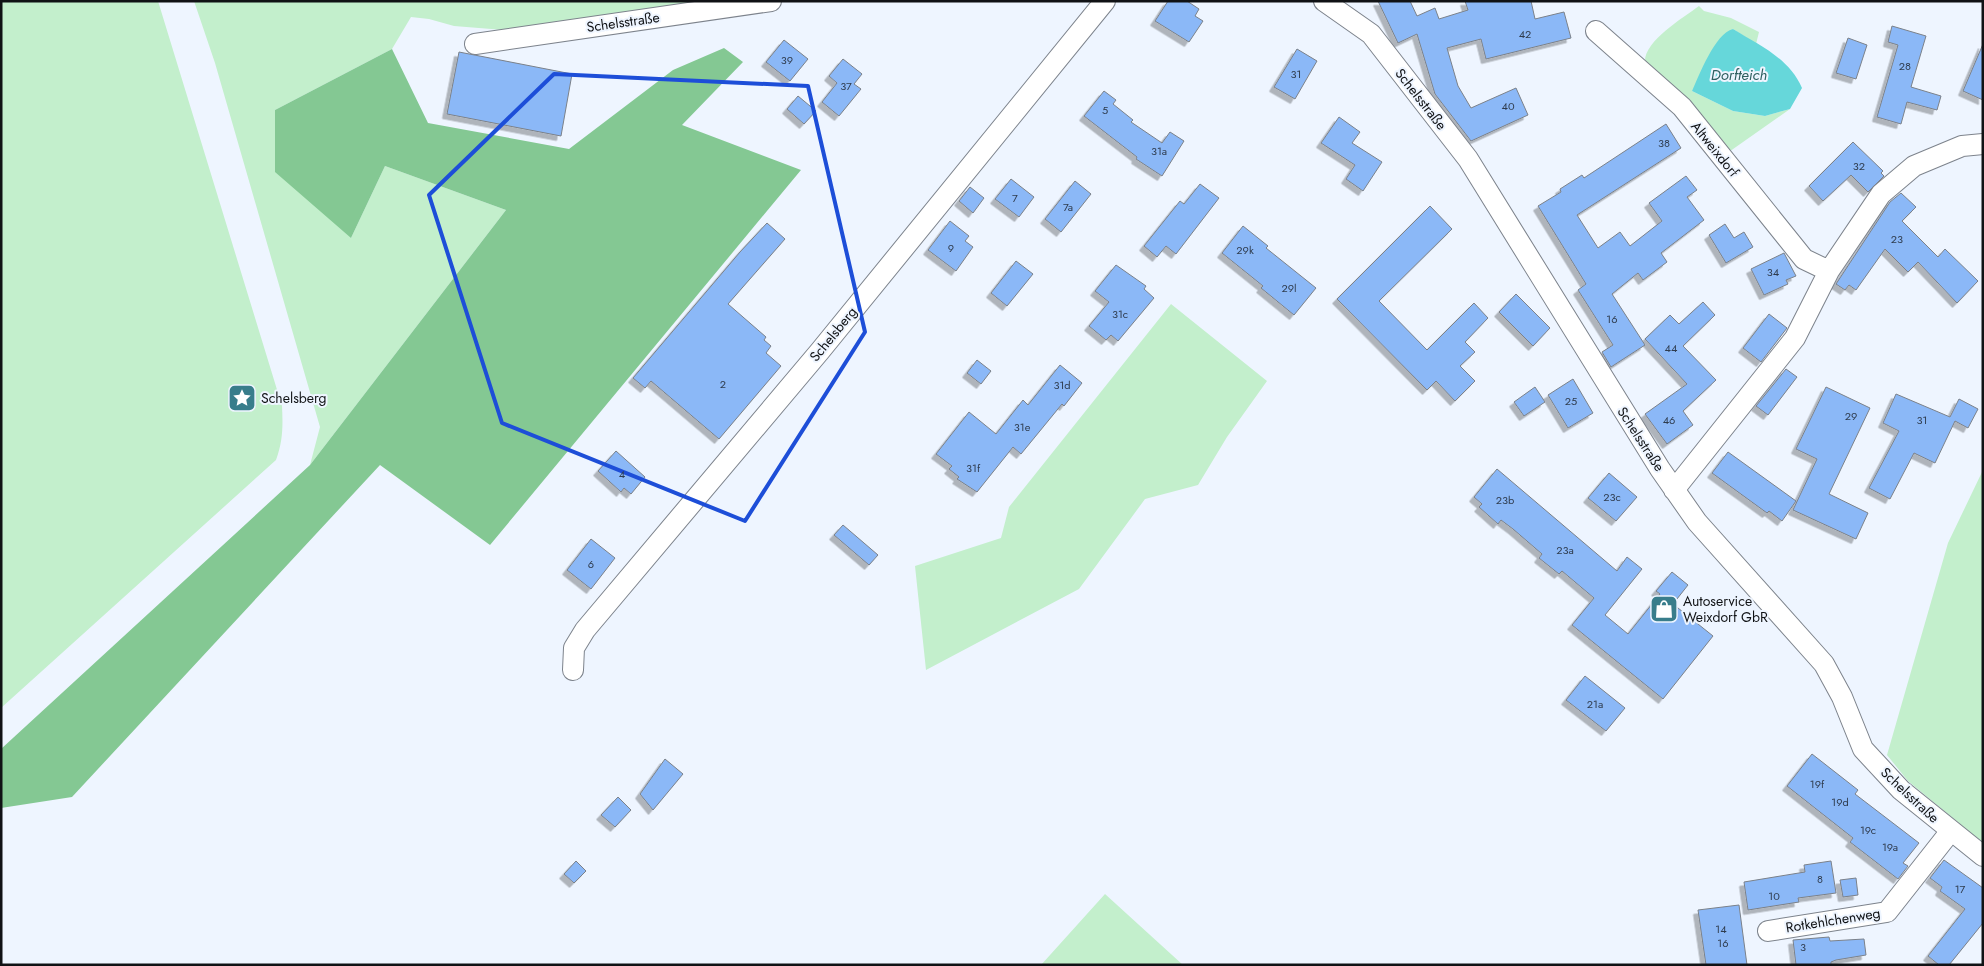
<svg xmlns="http://www.w3.org/2000/svg" width="1984" height="966" font-family="Jost,sans-serif">
  <defs>
    <filter id="shadow"><feDropShadow dx="-4.5" dy="4.5" stdDeviation="0" flood-color="#0004"/></filter>
  </defs>
  <rect width="100%" height="100%" fill="#eef5ff"/>
  <path fill="#c3efcc" d="M 1,1 L 158,1 L 282,406 C 283,426 283,441 276,460 L 1,708 Z
    M 194,1 L 716,1 L 518,31 L 454,26 L 429,19 L 411,17 L 392,49 L 275,110 L 351,238 L 385,166 L 506,210 L 310,465 L 320,427 L 215,63 Z
    M 1699,6 L 1704,11 L 1731,18 L 1759,32 L 1756,44 L 1733,29 L 1692,91 L 1733,111 L 1765,116 L 1790,109 L 1726,154 L 1645,62 C 1644,41 1683,18 1699,6 Z
    M 1171,304 L 1267,381 L 1227,437 L 1198,485 L 1145,499 L 1079,589 L 926,670 L 915,566 L 1001,538 L 1009,507 Z
    M 1983,470 L 1983,843 L 1908,781 L 1887,755 L 1948,543 Z
    M 1105,894 L 1183,965 L 1041,965 Z"/>
  <path fill="#84c893" d="M 724,48 L 743,62 L 682,125 L 801,170 L 490,545 L 380,465 L 72,797 L 1,808 L 1,749 L 310,465 L 506,210 L 385,166 L 351,238 L 275,172 L 275,110 L 392,49 L 428,123 L 569,149 L 673,70 Z"/>
  <path fill="#66d7da" d="M 1733,29 C 1759,45 1789,58 1802,88 L 1790,109 L 1765,116 L 1733,111 L 1692,91 C 1699,76 1715,33 1733,29 Z"/>
  <path fill="#8bb8f7" stroke="#7b8189" filter="url(#shadow)" d="M 1168,1 L 1187,1 L 1199,9 L 1195,16 L 1203,21 L 1189,42 L 1155,21 Z
    M 1378,1 L 1410,1 L 1417,16 L 1435,8 L 1439,19 L 1468,10 L 1465,1 L 1531,1 L 1535,19 L 1564,12 L 1571,38 L 1486,59 L 1481,39 L 1447,48 L 1458,86 L 1471,108 L 1516,88 L 1528,115 L 1471,141 L 1435,94 L 1417,34 L 1398,43 Z
    M 1892,26 L 1926,36 L 1911,87 L 1941,96 L 1937,110 L 1907,102 L 1901,124 L 1877,117 L 1898,45 L 1888,42 Z
    M 1848,38 L 1867,45 L 1856,79 L 1836,73 Z
    M 784,40 L 808,59 L 790,81 L 766,62 Z
    M 1983,44 L 1983,100 L 1963,91 Z
    M 1297,49 L 1317,61 L 1295,99 L 1274,87 Z
    M 459,52 L 572,74 L 561,136 L 447,114 Z
    M 843,59 L 862,74 L 854,84 L 861,89 L 839,116 L 822,102 L 837,83 L 829,76 Z
    M 1104,91 L 1116,100 L 1113,104 L 1133,120 L 1131,122 L 1162,143 L 1170,132 L 1184,141 L 1162,176 L 1136,159 L 1137,157 L 1084,116 Z
    M 798,96 L 816,111 L 804,124 L 787,109 Z
    M 1339,117 L 1360,132 L 1352,143 L 1382,162 L 1363,191 L 1346,179 L 1355,165 L 1321,143 Z
    M 1666,124 L 1681,148 L 1577,215 L 1598,248 L 1620,232 L 1630,246 L 1662,221 L 1649,203 L 1686,176 L 1697,190 L 1687,197 L 1704,220 L 1661,253 L 1667,262 L 1643,280 L 1638,273 L 1612,294 L 1645,345 L 1611,367 L 1602,352 L 1613,345 L 1578,290 L 1586,284 L 1538,206 L 1561,192 L 1560,189 L 1582,175 L 1584,178 Z
    M 1853,142 L 1883,171 L 1881,173 L 1884,176 L 1868,192 L 1851,175 L 1823,201 L 1809,186 Z
    M 1011,179 L 1034,197 L 1019,217 L 995,199 Z
    M 1075,181 L 1091,194 L 1061,232 L 1045,219 Z
    M 1200,184 L 1219,198 L 1176,254 L 1166,246 L 1157,257 L 1144,246 L 1180,201 L 1184,204 Z
    M 970,187 L 984,198 L 973,213 L 959,201 Z
    M 1901,193 L 1916,207 L 1902,221 L 1938,257 L 1945,249 L 1978,281 L 1957,303 L 1918,262 L 1908,272 L 1885,249 L 1856,290 L 1849,285 L 1845,290 L 1836,284 L 1890,202 Z
    M 1430,206 L 1452,229 L 1379,301 L 1427,350 L 1474,303 L 1488,318 L 1465,342 L 1475,352 L 1460,366 L 1475,381 L 1455,401 L 1436,381 L 1427,390 L 1337,299 Z
    M 950,221 L 969,236 L 965,241 L 973,247 L 956,271 L 928,250 Z
    M 767,223 L 785,239 L 728,304 L 766,337 L 764,340 L 771,346 L 766,353 L 781,366 L 719,439 L 651,381 L 645,388 L 633,378 L 740,252 Z
    M 1725,224 L 1734,238 L 1744,232 L 1753,247 L 1726,263 L 1709,235 Z
    M 1243,226 L 1268,246 L 1266,248 L 1316,288 L 1294,315 L 1261,288 L 1263,286 L 1222,253 Z
    M 1784,253 L 1796,276 L 1786,280 L 1788,284 L 1764,295 L 1751,269 Z
    M 1016,261 L 1033,274 L 1007,306 L 991,293 Z
    M 1116,265 L 1146,286 L 1144,289 L 1154,298 L 1118,341 L 1111,335 L 1106,340 L 1089,326 L 1109,302 L 1095,291 Z
    M 1516,294 L 1550,328 L 1533,346 L 1499,312 Z
    M 1703,302 L 1715,315 L 1683,346 L 1716,380 L 1683,411 L 1693,425 L 1667,444 L 1645,414 L 1687,384 L 1645,339 L 1670,315 L 1679,324 Z
    M 1769,314 L 1787,328 L 1761,362 L 1743,348 Z
    M 977,360 L 991,371 L 981,384 L 967,373 Z
    M 1060,365 L 1082,383 L 1064,406 L 1062,404 L 1021,454 L 1013,447 L 977,492 L 957,479 L 959,477 L 949,469 L 952,466 L 936,454 L 969,412 L 996,434 L 1023,400 L 1028,405 Z
    M 1786,369 L 1797,377 L 1768,415 L 1756,406 Z
    M 1573,379 L 1593,413 L 1568,428 L 1548,395 Z
    M 1535,387 L 1545,402 L 1524,416 L 1514,402 Z
    M 1826,387 L 1870,408 L 1829,494 L 1868,513 L 1856,539 L 1793,510 L 1817,459 L 1796,449 Z
    M 1896,394 L 1950,417 L 1959,399 L 1978,409 L 1968,428 L 1955,421 L 1935,463 L 1914,453 L 1890,499 L 1869,488 L 1899,431 L 1883,423 Z
    M 616,451 L 645,477 L 631,494 L 624,488 L 621,492 L 598,471 Z
    M 1728,452 L 1796,501 L 1782,521 L 1769,511 L 1767,513 L 1712,473 Z
    M 1497,469 L 1617,571 L 1627,557 L 1642,569 L 1605,615 L 1628,634 L 1660,594 L 1656,591 L 1672,572 L 1688,585 L 1673,604 L 1713,636 L 1663,699 L 1572,625 L 1594,598 L 1562,571 L 1559,574 L 1539,558 L 1542,554 L 1513,529 L 1501,520 L 1498,524 L 1479,507 L 1482,504 L 1474,497 Z
    M 1609,473 L 1637,497 L 1616,521 L 1588,498 Z
    M 843,525 L 878,555 L 869,565 L 834,535 Z
    M 591,539 L 615,558 L 591,589 L 567,570 Z
    M 1585,676 L 1625,708 L 1606,731 L 1566,700 Z
    M 1812,754 L 1858,790 L 1855,794 L 1919,843 L 1903,863 L 1908,866 L 1898,879 L 1850,842 L 1853,838 L 1787,786 Z
    M 665,759 L 683,774 L 653,810 L 640,794 Z
    M 618,797 L 631,810 L 615,827 L 601,815 Z
    M 1944,860 L 1983,888 L 1983,923 L 1949,965 L 1939,965 L 1928,956 L 1965,909 L 1940,891 L 1942,887 L 1930,878 Z
    M 576,861 L 586,871 L 574,883 L 564,874 Z
    M 1831,861 L 1836,893 L 1798,898 L 1799,902 L 1748,910 L 1744,882 L 1805,872 L 1804,865 Z
    M 1856,878 L 1858,895 L 1843,897 L 1840,880 Z
    M 1739,905 L 1747,965 L 1706,965 L 1698,910 Z
    M 1829,937 L 1830,941 L 1864,939 L 1866,955 L 1836,960 L 1831,962 L 1831,965 L 1796,965 L 1793,940 Z"/>
  <g fill="none" stroke-linecap="round" stroke-linejoin="round">
    <defs>
      <path id="minor" d="M 1324,1 L 1371,34 L 1468,159 L 1660,469 L 1697,522 L 1824,664 L 1842,697 L 1863,749 L 1901,790 L 1983,856
        M 1596,31 L 1682,107 L 1804,259 L 1829,271
        M 475,44 L 771,1
        M 1674,490 L 1795,338 L 1829,271 L 1881,194 L 1914,166 L 1962,146 L 1983,144
        M 573,670 L 574,648 L 585,630 L 820,351 L 1105,1
        M 1768,931 L 1887,912 L 1950,832"/>
    </defs>
    <use href="#minor" stroke="#7d838c" stroke-width="22"/>
    <use href="#minor" stroke="#fff" stroke-width="20"/>
  </g>
  <path fill="none" stroke="#1d4ed8" stroke-width="4" stroke-linejoin="round" d="M 554,74 L 808,86 L 865,332 L 745,521 L 502,423 L 429,195 Z"/>
  <defs>
    <symbol id="sight-square" viewBox="-11 -11 22 22"><rect x="-9" y="-9" width="18" height="18" rx="4" fill="#387d8b" stroke="#eef5ff"/><path d="M0-6L1.8-2.2L6-1.7L2.9 1.2L3.7 5.4L0 3.3L-3.7 5.4L-2.9 1.2L-6-1.7L-1.8-2.2Z" fill="#fff"/></symbol>
    <symbol id="shop-square" viewBox="-11 -11 22 22"><rect x="-9" y="-9" width="18" height="18" rx="4" fill="#387d8b" stroke="#eef5ff"/><path d="M-5-2.5h2.3a2.7 3.5 0 0 1 5.4 0H5L5.5 6h-11ZM-1.5-2.5h3a1.5 2.3 0 0 0-3 0Z" fill="#fff"/></symbol>
  </defs>
  <g fill-rule="evenodd">
    <use href="#sight-square" x="226" y="382" width="32" height="32"/>
    <use href="#shop-square" x="1648" y="593" width="32" height="32"/>
  </g>
  <g text-anchor="middle" stroke-width="4" stroke-linejoin="round" paint-order="stroke">
    <g font-size="11" fill="#2f3c4e">
      <text x="1525" y="38">42</text>
      <text x="787" y="64">39</text>
      <text x="1905" y="70">28</text>
      <text x="1296" y="78">31</text>
      <text x="846" y="90">37</text>
      <text x="1508" y="110">40</text>
      <text x="1105" y="114">5</text>
      <text x="1664" y="147">38</text>
      <text x="1159" y="155">31a</text>
      <text x="1859" y="170">32</text>
      <text x="1015" y="202">7</text>
      <text x="1068" y="211">7a</text>
      <text x="1897" y="243">23</text>
      <text x="951" y="252">9</text>
      <text x="1245" y="254">29k</text>
      <text x="1773" y="276">34</text>
      <text x="1289" y="292">29l</text>
      <text x="1120" y="318">31c</text>
      <text x="1612" y="323">16</text>
      <text x="1671" y="352">44</text>
      <text x="723" y="388">2</text>
      <text x="1062" y="389">31d</text>
      <text x="1571" y="405">25</text>
      <text x="1851" y="420">29</text>
      <text x="1669" y="424">46</text>
      <text x="1922" y="424">31</text>
      <text x="1022" y="431">31e</text>
      <text x="973" y="472">31f</text>
      <text x="622" y="478">4</text>
      <text x="1612" y="501">23c</text>
      <text x="1505" y="504">23b</text>
      <text x="1565" y="554">23a</text>
      <text x="591" y="568">6</text>
      <text x="1595" y="708">21a</text>
      <text x="1817" y="788">19f</text>
      <text x="1840" y="806">19d</text>
      <text x="1868" y="834">19c</text>
      <text x="1890" y="851">19a</text>
      <text x="1820" y="883">8</text>
      <text x="1960" y="893">17</text>
      <text x="1774" y="900">10</text>
      <text x="1721" y="933">14</text>
      <text x="1723" y="947">16</text>
      <text x="1803" y="951">3</text>
    </g>
    <g font-size="14" fill="#101215" stroke="#eef5ff">
      <text transform="translate(623 22) rotate(-8)" y="5">Schelsstraße</text>
      <text transform="translate(1421 99) rotate(52)" y="5">Schelsstraße</text>
      <text transform="translate(1715 149) rotate(51)" y="5">Altweixdorf</text>
      <text transform="translate(833 334) rotate(-51)" y="5">Schelsberg</text>
      <text transform="translate(1641 439) rotate(57)" y="5">Schelsstraße</text>
      <text transform="translate(1910 795) rotate(43)" y="5">Schelsstraße</text>
      <text transform="translate(1833 920) rotate(-9)" y="5">Rotkehlchenweg</text>
    </g>
    <g font-size="14" fill="#101215" stroke="#eef5ff" text-anchor="start">
      <text x="261" y="403">Schelsberg</text>
      <text x="1683" y="606">Autoservice<tspan x="1683" dy="16">Weixdorf GbR</tspan></text>
    </g>
    <g font-size="15" font-style="italic" fill="#2e5f60" stroke="#eef5ff">
      <text x="1739" y="80">Dorfteich</text>
    </g>
  </g>
  <rect width="1984" height="966" fill="none" stroke="#101215" stroke-width="5"/>
</svg>
